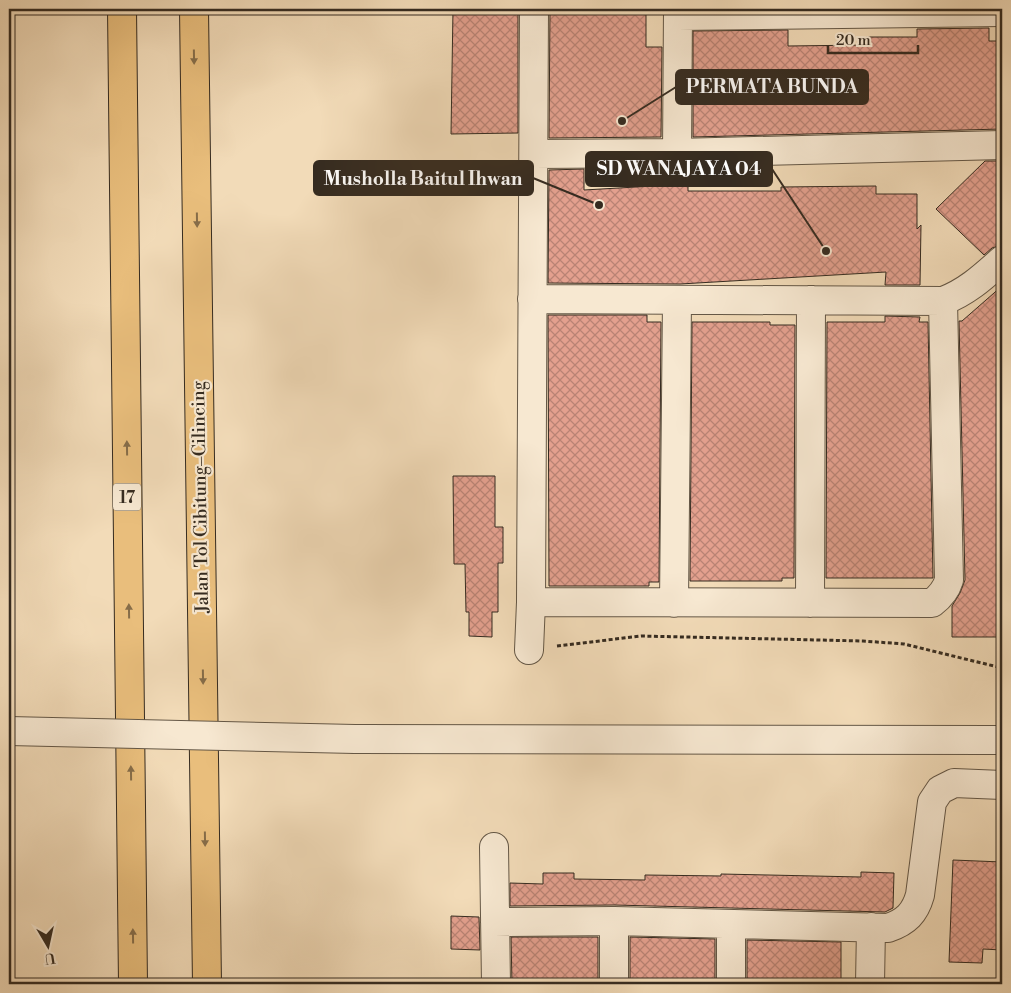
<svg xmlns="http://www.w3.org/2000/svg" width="1011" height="993" font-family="'Libre Bodoni',serif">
  <defs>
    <pattern id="building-cross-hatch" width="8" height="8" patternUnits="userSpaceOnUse" patternTransform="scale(1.25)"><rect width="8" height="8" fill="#e3a08e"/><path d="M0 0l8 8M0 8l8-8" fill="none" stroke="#b98374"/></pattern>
  </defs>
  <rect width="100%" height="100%" fill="#f2dbb8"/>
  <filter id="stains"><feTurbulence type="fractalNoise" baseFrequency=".004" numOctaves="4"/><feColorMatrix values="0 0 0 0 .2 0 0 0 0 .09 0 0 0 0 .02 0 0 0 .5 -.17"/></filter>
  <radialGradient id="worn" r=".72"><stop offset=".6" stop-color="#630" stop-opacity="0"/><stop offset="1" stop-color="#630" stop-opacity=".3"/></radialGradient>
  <path fill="url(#building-cross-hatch)" stroke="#352b20" d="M 453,9 L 518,9 L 518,133 L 451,134 Z
    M 550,9 L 646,9 L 646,47 L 662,47 L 661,137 L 549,138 Z
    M 989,28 L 989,41 L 1002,41 L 1002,129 L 693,137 L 693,31 L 788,30 L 788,46 L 866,45 L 866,37 L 917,37 L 917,29 Z
    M 985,161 L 1002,161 L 1002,245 L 992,248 L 984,255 L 936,209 Z
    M 584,169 L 584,190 L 688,184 L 688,191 L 781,191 L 781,187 L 876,186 L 876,194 L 917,194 L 917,229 L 921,225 L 920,285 L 885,285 L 886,272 L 680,284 L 548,283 L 549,170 Z
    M 1002,286 L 1002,443 L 1001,443 L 1002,637 L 952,637 L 952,606 L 960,593 L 965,580 L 959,321 L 962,321 Z
    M 548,315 L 647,315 L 647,322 L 661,322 L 659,582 L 649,582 L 649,586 L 549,586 Z
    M 885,316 L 920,317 L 919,322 L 928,322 L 933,578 L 826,578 L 827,322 L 885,322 Z
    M 692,322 L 770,322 L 770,325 L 795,325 L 794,578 L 782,578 L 782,581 L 690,581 Z
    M 453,476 L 495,476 L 495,527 L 503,527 L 503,563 L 498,563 L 498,612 L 492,612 L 492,637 L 469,636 L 469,612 L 466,612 L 465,564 L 454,564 Z
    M 953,860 L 1002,862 L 1002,950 L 983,949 L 982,963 L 949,962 Z
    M 861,872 L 894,873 L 893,908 L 885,912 L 614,905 L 510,906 L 510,883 L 543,884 L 543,873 L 574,873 L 574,879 L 645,880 L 645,875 L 721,876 L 721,874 L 861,877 Z
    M 451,916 L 479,917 L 480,950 L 451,949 Z
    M 511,937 L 598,937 L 598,984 L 512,984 Z
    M 630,937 L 715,939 L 715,984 L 630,984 Z
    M 747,940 L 841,942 L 841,984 L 747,984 Z"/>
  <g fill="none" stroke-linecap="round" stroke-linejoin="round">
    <defs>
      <path id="minor" d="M 678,16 L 1002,12
        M 677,153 L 678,9
        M 534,154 L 677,153 L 1002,145
        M 532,299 L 943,301 C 967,292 984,276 1002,260
        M 531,602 L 932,603 C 940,597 946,590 949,580 L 943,301
        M 674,603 L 677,300
        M 810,603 L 811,300
        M 529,650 L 531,602 L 534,9
        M 355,739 L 1002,740
        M 494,847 L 496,984
        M 614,921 L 614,984
        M 495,922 L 614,921 L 888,928 C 906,922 915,913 920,895 L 932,802 L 940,790 L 954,783 L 1002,785
        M 731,925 L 731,984
        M 870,984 L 871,927"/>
      <path id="motorway" d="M 122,9 L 133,984
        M 194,9 L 207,984"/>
    </defs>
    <use href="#minor" stroke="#645746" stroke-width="30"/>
    <use href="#motorway" stroke="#352b20" stroke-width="30"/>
    <path stroke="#352b20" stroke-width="3" stroke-dasharray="4 2.5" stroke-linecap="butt" d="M 557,646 L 641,636 L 863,641 L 904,644 L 1002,668"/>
    <use href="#minor" stroke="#f7e8d1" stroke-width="28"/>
    <use href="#motorway" stroke="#e9be7c" stroke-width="28"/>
    <defs>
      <path id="minor-bridge" d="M 9,731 L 355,739"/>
    </defs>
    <use href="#minor-bridge" stroke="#645746" stroke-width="30" stroke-linecap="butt"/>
    <use href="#minor-bridge" stroke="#f7e8d1" stroke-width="28"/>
  </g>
  <defs><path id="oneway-solid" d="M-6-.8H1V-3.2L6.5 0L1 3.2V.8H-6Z" transform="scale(1.25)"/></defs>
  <g fill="#866d49">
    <use href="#oneway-solid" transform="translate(194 57) rotate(89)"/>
    <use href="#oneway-solid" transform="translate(197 220) rotate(89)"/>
    <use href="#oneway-solid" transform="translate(127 448) rotate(-91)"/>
    <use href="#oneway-solid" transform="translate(129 611) rotate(-91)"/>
    <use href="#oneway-solid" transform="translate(203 677) rotate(89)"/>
    <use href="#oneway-solid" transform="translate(131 773) rotate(-91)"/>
    <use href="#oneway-solid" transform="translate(205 839) rotate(89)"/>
    <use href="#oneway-solid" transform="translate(133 936) rotate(-91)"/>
  </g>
  <g text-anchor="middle" stroke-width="4.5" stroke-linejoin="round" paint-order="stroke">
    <rect fill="#f7e8d1" stroke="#6f6455" stroke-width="1" x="113" y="483.5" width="28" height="27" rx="4"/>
    <g font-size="16" font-weight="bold" fill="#352b20">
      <text x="127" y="503">17</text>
    </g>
    <g font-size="18" fill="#352b20" stroke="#f7e8d1">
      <text transform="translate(200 497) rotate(-91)" y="6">Jalan Tol Cibitung–Cilincing</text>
    </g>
  </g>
  <path fill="none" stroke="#352b20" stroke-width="2" d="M622 121L676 87M826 251L772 169M599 205L533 178"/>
  <g fill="#352b20" stroke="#f7e8d1" stroke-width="2">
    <circle cx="622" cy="121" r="5"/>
    <circle cx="826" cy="251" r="5"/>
    <circle cx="599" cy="205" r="5"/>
  </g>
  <g fill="#352b20" stroke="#352b20" stroke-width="2">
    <rect x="676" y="70" width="192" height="34" rx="5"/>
    <rect x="586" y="152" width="186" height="34" rx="5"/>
    <rect x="314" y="161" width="219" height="34" rx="5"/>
  </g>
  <g font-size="19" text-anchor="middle" font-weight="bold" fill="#fff">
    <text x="772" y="93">PERMATA BUNDA</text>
    <text x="679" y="175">SD WANAJAYA 04</text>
    <text x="423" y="185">Musholla Baitul Ihwan</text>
  </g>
  <rect width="1011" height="993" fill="none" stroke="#f2dbb8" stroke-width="30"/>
  <rect x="10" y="10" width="991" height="973" fill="none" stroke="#352b20" stroke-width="2.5"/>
  <rect x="15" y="15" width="981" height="963" fill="none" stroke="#352b20"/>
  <g transform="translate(48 946) rotate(171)" stroke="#f7e8d1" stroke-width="4" paint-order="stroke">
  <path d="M0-4L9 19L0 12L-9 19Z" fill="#352b20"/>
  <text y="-8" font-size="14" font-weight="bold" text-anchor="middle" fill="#352b20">U</text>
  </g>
  <path d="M828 45v8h90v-8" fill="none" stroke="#352b20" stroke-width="2.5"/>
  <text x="836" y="45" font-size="15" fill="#352b20" stroke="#f7e8d1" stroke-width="4" paint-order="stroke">20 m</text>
  <rect width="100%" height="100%" filter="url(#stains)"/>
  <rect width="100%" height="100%" fill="url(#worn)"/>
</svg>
